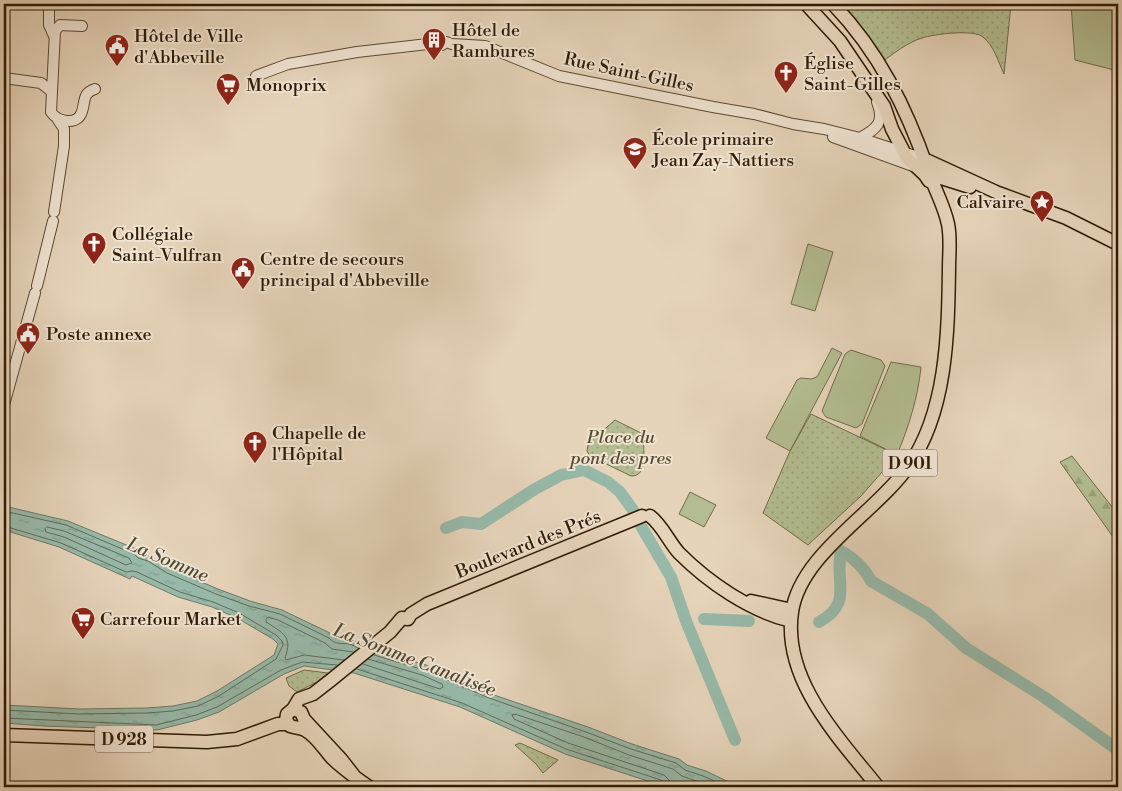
<svg xmlns="http://www.w3.org/2000/svg" width="1122" height="791" font-family="'Libre Bodoni',serif">
  <defs>
    <pattern id="grass-dots" width="8" height="8" patternUnits="userSpaceOnUse" patternTransform="scale(1.25)"><rect width="8" height="8" fill="#b3bd91"/><path d="M2 2h.1M6 6h.1" fill="none" stroke="#9aa27b" stroke-width="1.8" stroke-linecap="round"/></pattern>
    <pattern id="forest-firs" width="22" height="20" patternUnits="userSpaceOnUse" patternTransform="scale(1.25)"><rect width="22" height="20" fill="#b3bd91"/><path d="M5 1l3.5 6h-7zM16 11l3.5 6h-7z" fill="#9aa27b"/></pattern>
    <pattern id="water-ripples" width="26" height="14" patternUnits="userSpaceOnUse" patternTransform="scale(1.25)"><rect width="26" height="14" fill="#97b9a9"/><path d="M2 4q2-2 4 0t4 0M15 11q2-2 4 0t4 0" fill="none" stroke="#829e90"/></pattern>
  </defs>
  <rect width="100%" height="100%" fill="#e6d4ba"/>
  <filter id="stains"><feTurbulence type="fractalNoise" baseFrequency=".004" numOctaves="4"/><feColorMatrix values="0 0 0 0 .2 0 0 0 0 .09 0 0 0 0 .02 0 0 0 .5 -.17"/></filter>
  <radialGradient id="worn" r=".72"><stop offset=".6" stop-color="#630" stop-opacity="0"/><stop offset="1" stop-color="#630" stop-opacity=".3"/></radialGradient>
  <path fill="url(#grass-dots)" stroke="#726c4a" d="M 839,4 L 1011,4 L 1004,74 C 998,61 994,46 983,37 C 974,29 934,34 922,38 C 908,42 893,54 882,62 Z
    M 811,414 L 897,455 L 861,496 L 808,545 L 763,513 L 790,451 Z
    M 615,420 L 643,434 C 643,447 649,477 631,476 L 590,456 L 587,451 L 588,445 L 591,441 Z
    M 304,670 L 328,673 L 317,682 L 297,692 L 289,686 L 286,678 Z
    M 520,743 L 558,760 L 543,773 L 536,764 L 515,745 Z"/>
  <path fill="url(#forest-firs)" stroke="#726c4a" d="M 1072,456 L 1113,508 L 1118,510 L 1118,544 L 1060,462 Z"/>
  <path fill="#b3bd91" stroke="#726c4a" d="M 1071,4 L 1118,4 L 1118,71 L 1075,60 Z
    M 808,244 L 833,252 L 815,311 L 791,304 Z
    M 832,348 L 842,353 L 790,451 L 766,438 L 797,380 L 801,378 L 811,379 L 817,377 Z
    M 851,350 L 881,360 L 885,366 L 862,424 L 856,428 L 826,417 L 822,411 L 845,354 Z
    M 891,362 L 921,367 C 918,397 909,426 897,455 L 860,436 Z
    M 690,492 L 716,505 L 704,527 L 679,514 Z"/>
  <path fill="url(#water-ripples)" stroke="#6e7a67" d="M 4,506 L 68,521 L 141,551 L 140,554 L 146,556 L 147,555 L 169,568 L 218,589 L 250,601 L 282,610 L 332,634 L 335,638 L 345,640 L 349,638 L 375,650 L 426,665 L 491,694 L 588,727 L 632,744 L 679,759 L 687,765 L 706,771 L 739,787 L 666,787 L 565,754 L 460,707 L 354,673 L 304,666 L 284,674 L 219,712 L 197,720 L 157,730 L 44,726 L 4,723 L 4,705 L 79,709 L 147,708 L 173,706 L 197,701 L 217,691 L 274,655 L 278,644 L 273,639 L 237,618 L 212,607 L 178,597 L 132,576 L 130,579 L 59,547 L 4,530 Z"/>
  <g fill="none" stroke-linecap="round" stroke-linejoin="round">
    <path stroke="#646a56" stroke-width="1" d="M 4,511 L 66,525 L 134,554 L 138,558 L 148,561 L 167,573 L 216,594 L 249,606 L 280,614 L 329,638 C 335,645 342,643 350,644 C 353,645 356,647 358,648
      M 4,526 L 61,543 L 126,572 L 132,571 L 137,572 L 180,592 L 213,602 L 239,613 L 276,635 L 282,641 L 283,645 L 276,659 L 219,696 L 198,706 L 173,711 L 147,713 L 79,714 L 4,710
      M 47,527 L 64,531 L 129,558 L 132,563 L 126,565 L 64,537 L 46,532 L 45,529 Z
      M 374,655 L 424,670 L 489,698 L 586,732 L 631,749 L 676,763 L 685,770 L 703,776 L 728,787
      M 344,660 L 304,655 L 286,660 L 285,658 C 293,636 283,633 266,622 L 266,619 L 268,617 L 278,620 L 325,643 L 332,649 L 353,652
      M 363,664 L 440,689 L 443,687 L 442,684 L 422,675 L 368,659
      M 357,669 L 462,703 L 566,749 L 661,780 L 664,783 L 664,787
      M 4,718 L 156,725 L 196,715 L 217,707 L 281,670 L 302,662 L 337,665
      M 671,787 L 669,780 L 664,775 L 568,743 L 514,719 L 512,715 L 515,714 L 584,737 L 629,755 L 673,769 L 682,776 L 713,787"/>
    <path stroke="#97b9a9" stroke-width="12" d="M 641,526 L 671,577 L 686,621 L 735,740
      M 446,528 L 462,522 L 481,524 L 535,489 L 561,475 L 584,470 L 608,482 L 620,492 L 633,510
      M 704,619 L 749,621
      M 819,622 C 854,603 834,581 841,551 C 853,557 865,569 871,581 L 928,614 L 966,648 L 1044,697 L 1118,750"/>
    <defs>
      <path id="minor" d="M 49,11 L 49,25 L 54,36
        M 82,26 L 60,25 L 55,31 L 51,112 C 57,121 75,126 81,114 C 86,104 81,93 95,89
        M 446,42 L 452,44 L 485,46 L 559,76 L 713,107 L 754,114 L 793,124 L 824,129 L 860,138 L 924,159
        M 256,76 L 288,64 L 357,52 L 437,43 L 442,45 L 446,42
        M 4,78 L 41,83 L 51,91
        M 833,137 L 913,166
        M 860,138 C 877,129 885,122 877,102
        M 54,212 L 64,146 L 64,129 L 58,120
        M 37,286 L 53,221
        M 4,405 L 35,293"/>
      <path id="major" d="M 806,4 L 840,41 L 884,106 L 892,129 L 907,158 L 925,175 L 929,181
        M 833,4 C 879,52 906,107 928,170 C 934,188 944,205 948,224 C 951,238 949,254 949,269 C 948,334 947,412 908,467 C 875,513 800,555 792,612 C 782,680 839,738 878,787
        M 924,159 L 996,192 L 1066,218 L 1118,244
        M 928,171 L 935,176 L 970,187
        M 650,516 C 662,525 669,542 679,553 C 709,583 750,611 791,621
        M 751,601 L 792,610
        M 402,618 L 408,619 L 411,614 L 427,604 L 642,516
        M 293,709 L 299,699 L 313,694 L 331,680 L 390,632 L 402,618
        M 4,735 L 207,742 L 237,739 L 278,724 L 287,724
        M 355,777 L 341,759 L 304,719 L 301,712 L 293,709 L 287,714 L 286,720 L 290,726 C 295,728 300,727 305,730 C 316,736 324,749 332,758 C 343,769 356,778 369,787"/>
    </defs>
    <use href="#minor" stroke="#5e4931" stroke-width="12"/>
    <use href="#major" stroke="#301b03" stroke-width="15"/>
    <use href="#minor" stroke="#efe3d2" stroke-width="10"/>
    <use href="#major" stroke="#e6d4ba" stroke-width="12"/>
  </g>
  <defs>
    <symbol id="building-pin" viewBox="-11 -11 22 30"><path d="M0 17L-7.5 6A9.5 9.5 0 1 1 7.5 6Z" fill="#8f2418" stroke="#efe3d2"/><path d="M-4-6H4V6H1V3H-1V6H-4ZM-2.5-4.3h1.7v1.8h-1.7ZM.8-4.3h1.7v1.8H.8ZM-2.5-1h1.7V.8h-1.7ZM.8-1h1.7V.8H.8Z" fill="#fff"/></symbol>
    <symbol id="civic-pin" viewBox="-11 -11 22 30"><path d="M0 17L-7.5 6A9.5 9.5 0 1 1 7.5 6Z" fill="#8f2418" stroke="#efe3d2"/><path d="M-.6-6.5H3V-4.5H.6V-3L4-1V1h2V6H-6V1h2V-1L-.6-3ZM-1.2 2.5V6h2.4V2.5Z" fill="#fff"/></symbol>
    <symbol id="church-pin" viewBox="-11 -11 22 30"><path d="M0 17L-7.5 6A9.5 9.5 0 1 1 7.5 6Z" fill="#8f2418" stroke="#efe3d2"/><path d="M-1.2-6h2.4v3.5h3.3v2.4h-3.3V6h-2.4V-.1h-3.3v-2.4h3.3Z" fill="#fff"/></symbol>
    <symbol id="supermarket-pin" viewBox="-11 -11 22 30"><path d="M0 17L-7.5 6A9.5 9.5 0 1 1 7.5 6Z" fill="#8f2418" stroke="#efe3d2"/><path d="M-6-5.5h2.5l.6 2H6L4.5 2H-2.5L-4.4-4H-6ZM-1.5 3.2a1.3 1.3 0 1 0 .1 0ZM3 3.2a1.3 1.3 0 1 0 .1 0Z" fill="#fff"/></symbol>
    <symbol id="school-pin" viewBox="-11 -11 22 30"><path d="M0 17L-7.5 6A9.5 9.5 0 1 1 7.5 6Z" fill="#8f2418" stroke="#efe3d2"/><path d="M0-5L7-2L0 1L-7-2ZM-4 1L0 2.5L4 1V4Q0 6-4 4Z" fill="#fff"/></symbol>
    <symbol id="sight-pin" viewBox="-11 -11 22 30"><path d="M0 17L-7.5 6A9.5 9.5 0 1 1 7.5 6Z" fill="#8f2418" stroke="#efe3d2"/><path d="M0-6L1.8-2.2L6-1.7L2.9 1.2L3.7 5.4L0 3.3L-3.7 5.4L-2.9 1.2L-6-1.7L-1.8-2.2Z" fill="#fff"/></symbol>
  </defs>
  <g fill-rule="evenodd">
    <use href="#building-pin" x="420" y="26" width="28" height="38"/>
    <use href="#civic-pin" x="103" y="32" width="28" height="38"/>
    <use href="#church-pin" x="772" y="59" width="28" height="38"/>
    <use href="#supermarket-pin" x="214" y="71" width="28" height="38"/>
    <use href="#school-pin" x="621" y="135" width="28" height="38"/>
    <use href="#sight-pin" x="1028" y="188" width="28" height="38"/>
    <use href="#church-pin" x="80" y="230" width="28" height="38"/>
    <use href="#civic-pin" x="229" y="255" width="28" height="38"/>
    <use href="#civic-pin" x="14" y="320" width="28" height="38"/>
    <use href="#church-pin" x="241" y="429" width="28" height="38"/>
    <use href="#supermarket-pin" x="69" y="605" width="28" height="38"/>
  </g>
  <g text-anchor="middle" stroke-width="4" stroke-linejoin="round" paint-order="stroke">
    <g fill="#efe3d2" stroke="#695741" stroke-width="1">
      <rect x="882.5" y="449.5" width="55" height="27" rx="4"/>
      <rect x="95" y="725.5" width="58" height="27" rx="4"/>
    </g>
    <g font-size="16" font-weight="bold" fill="#301b03">
      <text x="910" y="469">D 901</text>
      <text x="124" y="745">D 928</text>
    </g>
    <g font-size="18" fill="#301b03" stroke="#efe3d2" text-anchor="start">
      <text x="452" y="36">Hôtel de<tspan x="452" dy="21">Rambures</tspan></text>
      <text x="134" y="42">Hôtel de Ville<tspan x="134" dy="21">d'Abbeville</tspan></text>
      <text x="804" y="69">Église<tspan x="804" dy="21">Saint-Gilles</tspan></text>
      <text x="246" y="91">Monoprix</text>
      <text x="652" y="145">École primaire<tspan x="652" dy="21">Jean Zay-Nattiers</tspan></text>
      <text x="1024" y="208" text-anchor="end">Calvaire</text>
      <text x="112" y="240">Collégiale<tspan x="112" dy="21">Saint-Vulfran</tspan></text>
      <text x="260" y="265">Centre de secours<tspan x="260" dy="21">principal d'Abbeville</tspan></text>
      <text x="46" y="340">Poste annexe</text>
      <text x="272" y="439">Chapelle de<tspan x="272" dy="21">l'Hôpital</tspan></text>
      <text x="100" y="625">Carrefour Market</text>
    </g>
    <g font-size="18" fill="#301b03" stroke="#efe3d2">
      <text transform="translate(629 72) rotate(12)" y="6">Rue Saint-Gilles</text>
      <text transform="translate(528 544) rotate(-22)" y="6">Boulevard des Prés</text>
    </g>
    <g font-size="18" font-style="italic" fill="#574c2e" stroke="#efe3d2">
      <text x="621" y="443">Place du<tspan x="621" dy="21">pont des pres</tspan></text>
    </g>
    <g font-size="19" font-style="italic" fill="#4f4a35" stroke="#efe3d2">
      <text transform="translate(168 559) rotate(23)" y="7">La Somme</text>
      <text transform="translate(415 659) rotate(21)" y="7">La Somme Canalisée</text>
    </g>
  </g>
  <rect width="1122" height="791" fill="none" stroke="#e6d4ba" stroke-width="20"/>
  <rect x="5" y="5" width="1112" height="781" fill="none" stroke="#301b03" stroke-width="2.5"/>
  <rect x="10" y="10" width="1102" height="771" fill="none" stroke="#301b03"/>
  <rect width="100%" height="100%" filter="url(#stains)"/>
  <rect width="100%" height="100%" fill="url(#worn)"/>
</svg>
